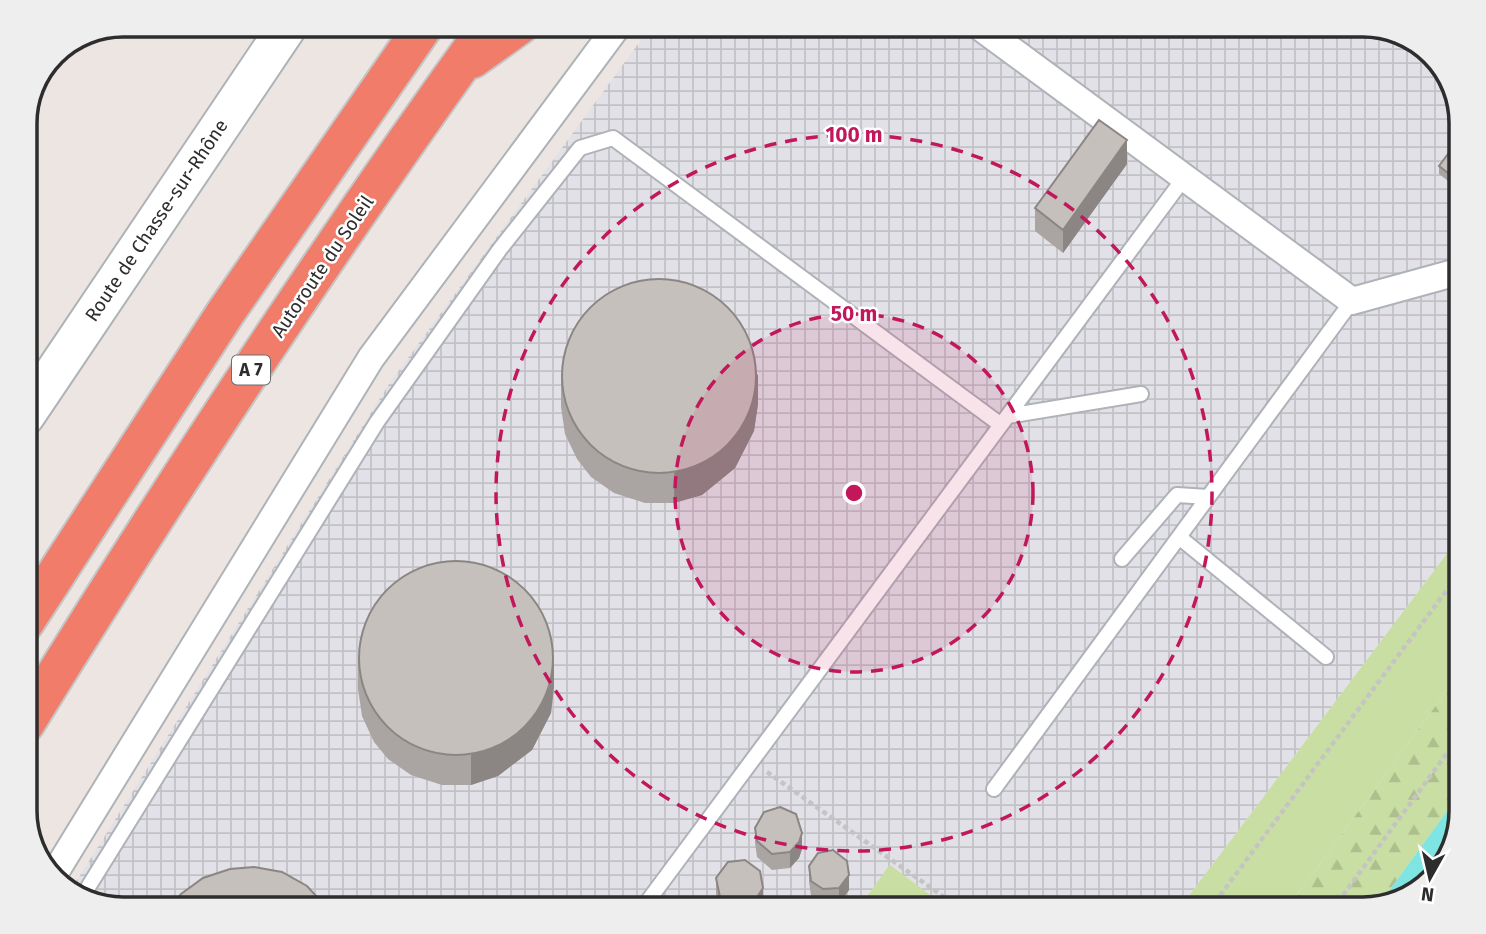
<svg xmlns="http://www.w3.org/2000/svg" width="1486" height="934" font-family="'Fira Sans',sans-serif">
  <defs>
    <pattern id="industrial-grid" width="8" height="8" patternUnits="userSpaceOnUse" patternTransform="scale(1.75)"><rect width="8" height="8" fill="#e1e1e7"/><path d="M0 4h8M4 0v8" fill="none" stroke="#c1c1c6"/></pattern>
    <pattern id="forest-firs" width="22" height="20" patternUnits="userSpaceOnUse" patternTransform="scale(1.75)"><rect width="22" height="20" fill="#c9dea3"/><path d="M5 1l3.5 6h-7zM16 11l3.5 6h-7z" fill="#adbf8d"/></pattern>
  </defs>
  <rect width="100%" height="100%" fill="#ede5e1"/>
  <path fill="url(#industrial-grid)" d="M 652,25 L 1363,25 L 1417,41 L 1449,74 L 1461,117 L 1461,535 L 1179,909 L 123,909 L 69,893 L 389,384 Z"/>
  <path fill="#c9dea3" d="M 1461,535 L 1461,671 L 1287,909 L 1179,909 Z
    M 890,864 L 890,865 L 949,909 L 858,909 Z"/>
  <path fill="url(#forest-firs)" d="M 1461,671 L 1461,792 L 1378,906 L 1364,909 L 1287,909 Z"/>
  <path fill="#7fe5e2" d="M 1461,792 C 1462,828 1446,881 1410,897 C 1400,901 1388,903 1378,906 Z"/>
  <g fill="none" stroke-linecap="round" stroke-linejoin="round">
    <defs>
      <path id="lane" d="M 1008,416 L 1141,394
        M 1179,537 L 1326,657
        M 1122,559 L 1177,495 L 1208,497
        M 994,789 L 1352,301
        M 82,897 L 377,422 L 500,249 L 580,148 L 613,138 L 1001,425
        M 642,909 L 1184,178"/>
      <path id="street" d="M 976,24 L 1352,301 L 1461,271
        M 53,876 L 371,358 L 619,24"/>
      <path id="secondary" d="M 25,416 L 289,24"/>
      <path id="highway" d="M 472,59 L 521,24
        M 25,622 L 226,312 L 425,24
        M 25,724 C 172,486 326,251 490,24"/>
    </defs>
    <use href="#lane" stroke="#aeb3b8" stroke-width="18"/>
    <use href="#street" stroke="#aeb3b8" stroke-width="30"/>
    <use href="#secondary" stroke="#aeb3b8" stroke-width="42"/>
    <use href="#highway" stroke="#c4c4c4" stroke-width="42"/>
    <path stroke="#c4c4c4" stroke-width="4.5" stroke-dasharray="5 3.5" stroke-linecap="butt" d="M 767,772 L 961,909
      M 1210,909 L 1461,571
      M 1333,909 L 1461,734"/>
    <use href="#lane" stroke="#fff" stroke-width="14"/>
    <use href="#street" stroke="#fff" stroke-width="26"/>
    <use href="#secondary" stroke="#fff" stroke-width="38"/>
    <use href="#highway" stroke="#f07c69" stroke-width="38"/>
  </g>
  <path fill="#aaa5a2" d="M 1127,164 L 1063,253 L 1035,231 L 1035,208 Z
    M 1461,164 L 1461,191 L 1439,174 L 1439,166 Z
    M 561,377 L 758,404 L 754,431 L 735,468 L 702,495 L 674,503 L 645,503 L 614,493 L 591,477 L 577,459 L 565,434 L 561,407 Z
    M 358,659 L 554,686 L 551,713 L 532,750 L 498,776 L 471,785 L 442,785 L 411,775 L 388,759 L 374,742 L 362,716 L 358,689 Z
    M 755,828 L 802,849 L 799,858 L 790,868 L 772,870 L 757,857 L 755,843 Z
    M 809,866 L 849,890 L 839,904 L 823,905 L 811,896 L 809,882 Z
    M 716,878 L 763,904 L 759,909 L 720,909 L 716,894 Z"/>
  <path fill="#8b8684" d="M 1127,140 L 1127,164 L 1063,253 L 1063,230 Z
    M 758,374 L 758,404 L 754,431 L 735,468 L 702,495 L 674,503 L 674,473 Z
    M 554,656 L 554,686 L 551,713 L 532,750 L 498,776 L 471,785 L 471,755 Z
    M 802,833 L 802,849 L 799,858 L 790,868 L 790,852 Z
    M 849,875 L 849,890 L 839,904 L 839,888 Z
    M 763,888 L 763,904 L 759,909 L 753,909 L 753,903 Z"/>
  <path fill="#c6c0bc" stroke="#8b8684" stroke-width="2" d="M 1099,120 L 1127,140 L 1063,230 L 1035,208 Z
    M 1448,154 L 1461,164 L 1461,183 L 1439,166 Z
    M562 376a97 97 0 1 1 194 0a97 97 0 1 1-194 0Z
    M359 658a97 97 0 1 1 194 0a97 97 0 1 1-194 0Z
    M 780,807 L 796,814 L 802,833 L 799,842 L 790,852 L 772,854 L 757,841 L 755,828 L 764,812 Z
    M 833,850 L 847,861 L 849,875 L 839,888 L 823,889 L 811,881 L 809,866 L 818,853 Z
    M 745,860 L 760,871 L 763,888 L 753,903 L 735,906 L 720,897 L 716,878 L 728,862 Z
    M 254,867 L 282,872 L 307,886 L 328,909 L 169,909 L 181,894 L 203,878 L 230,869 Z
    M 794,903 L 802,909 L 776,909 L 781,904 Z"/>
  <circle cx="854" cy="493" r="179" fill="#c2185b" fill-opacity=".12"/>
  <g fill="none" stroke="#c2185b" stroke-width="3.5" stroke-dasharray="12 9">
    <circle cx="854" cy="493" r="179"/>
    <circle cx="854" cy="493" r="358"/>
  </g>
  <g text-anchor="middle" stroke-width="5" stroke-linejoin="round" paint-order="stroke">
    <rect fill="#fff" stroke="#6c6c6c" stroke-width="2" x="232" y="355.5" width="38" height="29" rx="5"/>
    <g font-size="18" font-weight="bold" fill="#2d2d2d">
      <text x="251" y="376">A 7</text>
    </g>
    <g font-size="19" fill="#2d2d2d" stroke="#fff">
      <text transform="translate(156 220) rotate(-56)" y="7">Route de Chasse-sur-Rhône</text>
      <text transform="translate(322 266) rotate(-56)" y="7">Autoroute du Soleil</text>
    </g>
  </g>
  <path d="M0 0H1486V934H0ZM123 37H1363A86 86 0 0 1 1449 123V811A86 86 0 0 1 1363 897H123A86 86 0 0 1 37 811V123A86 86 0 0 1 123 37Z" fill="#eee" fill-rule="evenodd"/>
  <path fill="none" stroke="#2d2d2d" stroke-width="3.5" d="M123 37H1363A86 86 0 0 1 1449 123V811A86 86 0 0 1 1363 897H123A86 86 0 0 1 37 811V123A86 86 0 0 1 123 37Z"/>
  <circle cx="854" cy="493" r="10" fill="#c2185b" stroke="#fff" stroke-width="3.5"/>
  <g font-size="21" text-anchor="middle" font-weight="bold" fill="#c2185b" stroke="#fff" stroke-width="5" stroke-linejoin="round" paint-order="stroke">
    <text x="854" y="142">100 m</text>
    <text x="854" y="321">50 m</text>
  </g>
  <g transform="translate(1430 878) rotate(188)" stroke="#ffffff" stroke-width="5" paint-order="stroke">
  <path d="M0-5L12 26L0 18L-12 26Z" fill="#2d2d2d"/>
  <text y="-10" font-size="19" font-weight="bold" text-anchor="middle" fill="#2d2d2d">N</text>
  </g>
</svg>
